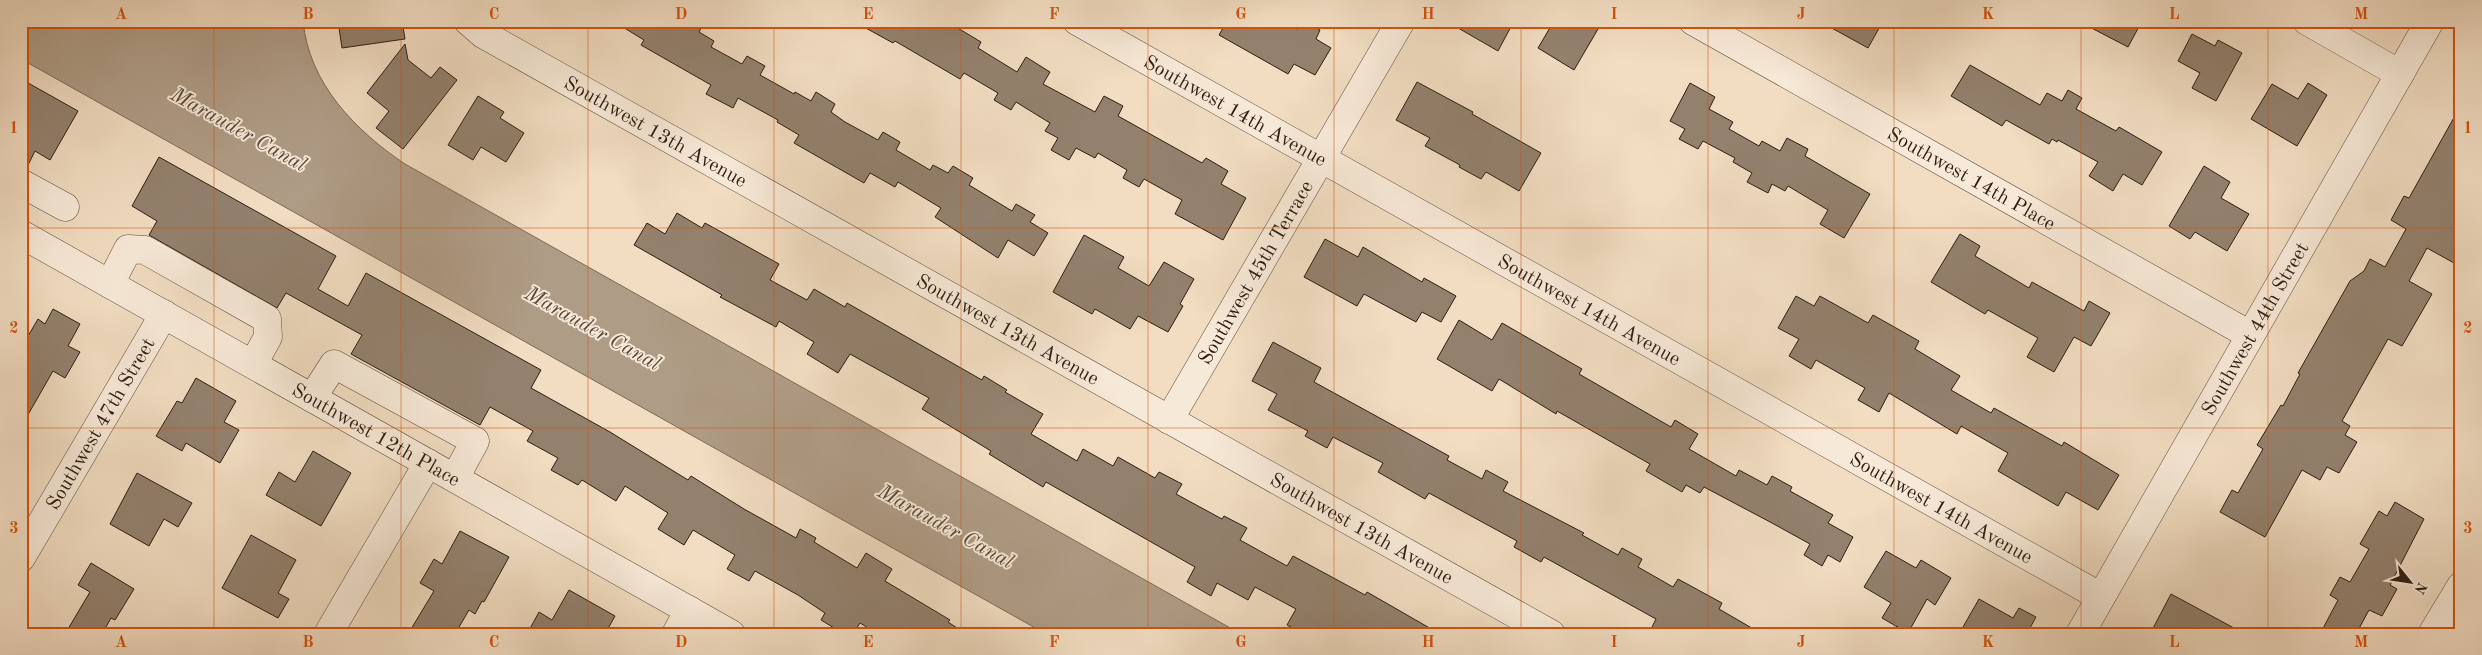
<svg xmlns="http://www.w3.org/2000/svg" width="2482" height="655" font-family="'Old Standard TT',serif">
  <rect width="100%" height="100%" fill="#f2ddc2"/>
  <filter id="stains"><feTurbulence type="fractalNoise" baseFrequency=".004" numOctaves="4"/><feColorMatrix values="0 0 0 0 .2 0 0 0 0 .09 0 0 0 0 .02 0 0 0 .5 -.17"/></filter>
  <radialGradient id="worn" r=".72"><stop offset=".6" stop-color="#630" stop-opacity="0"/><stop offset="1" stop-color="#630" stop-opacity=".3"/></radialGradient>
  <path fill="#af9c86" stroke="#7b6958" d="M 21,21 L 303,21 C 309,84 356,131 405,164 L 1241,634 L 1046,634 L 21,59 Z"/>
  <path fill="#93816e" stroke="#2d1d13" d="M 338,21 L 402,21 L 405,39 L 342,48 Z
    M 613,21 L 705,21 L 699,32 L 714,41 L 711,47 L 742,64 L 747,56 L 765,66 L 760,75 L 794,94 L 795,92 L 811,101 L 816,92 L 835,104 L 831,112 L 845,122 L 878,140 L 883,132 L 900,142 L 896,150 L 930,170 L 933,165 L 948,173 L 953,166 L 973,178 L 969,185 L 1012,211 L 1016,204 L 1035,215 L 1030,222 L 1048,233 L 1034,256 L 1008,240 L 998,258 L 935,217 L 941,208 L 898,182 L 895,187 L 870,173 L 864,183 L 794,143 L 799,135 L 777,122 L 778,120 L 738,98 L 733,108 L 706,94 L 711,85 L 641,45 L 644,40 Z
    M 853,21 L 946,21 L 981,42 L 978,48 L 1017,72 L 1026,57 L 1050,72 L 1043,84 L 1095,112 L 1104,96 L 1123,106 L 1118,116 L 1202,163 L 1206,158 L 1228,171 L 1221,184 L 1246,198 L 1223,240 L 1175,214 L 1182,200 L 1144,179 L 1139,187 L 1123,178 L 1127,170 L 1098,153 L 1095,158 L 1076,148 L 1069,160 L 1051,150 L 1058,138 L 1045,131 L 1050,123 L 1016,102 L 1011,110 L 994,100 L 998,93 L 964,73 L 960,79 L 895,41 L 893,43 Z
    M 1227,21 L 1283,21 L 1297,29 L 1301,21 L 1304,21 L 1320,30 L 1316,39 L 1331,48 L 1315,75 L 1294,64 L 1288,74 L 1219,35 Z
    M 1446,21 L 1514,21 L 1498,51 Z
    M 1554,21 L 1586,21 L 1598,29 L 1574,70 L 1538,48 Z
    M 1819,21 L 1883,21 L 1868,48 Z
    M 2078,21 L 2142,21 L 2128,47 Z
    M 2192,34 L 2215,46 L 2218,40 L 2242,53 L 2216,101 L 2192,88 L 2200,73 L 2178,61 Z
    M 405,44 L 408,60 L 431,78 L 440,67 L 457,80 L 403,149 L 376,128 L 389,111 L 367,93 Z
    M 1970,65 L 2040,105 L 2047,93 L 2062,101 L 2068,90 L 2082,98 L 2076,109 L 2116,131 L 2119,127 L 2162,152 L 2142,185 L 2123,174 L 2113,191 L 2089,176 L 2098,162 L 2058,140 L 2057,142 L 2052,139 L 2049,144 L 2006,120 L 2002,126 L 1951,96 Z
    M 21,79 L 78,111 L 50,160 L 35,151 L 26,169 L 21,167 Z
    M 1417,82 L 1473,112 L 1472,114 L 1541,153 L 1519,191 L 1486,172 L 1481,179 L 1459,167 L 1460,165 L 1425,146 L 1430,138 L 1396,120 Z
    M 1690,83 L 1715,97 L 1709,109 L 1733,122 L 1729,129 L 1759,146 L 1762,141 L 1780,151 L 1787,138 L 1808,149 L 1805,156 L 1870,194 L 1844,238 L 1820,224 L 1828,210 L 1788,186 L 1785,191 L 1772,184 L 1768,193 L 1747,182 L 1752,173 L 1733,162 L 1735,158 L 1703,141 L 1698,149 L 1679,139 L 1685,129 L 1670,121 Z
    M 2308,83 L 2327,95 L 2297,146 L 2251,119 L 2272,84 L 2298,99 Z
    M 478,96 L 504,112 L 500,118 L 524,133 L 506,162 L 481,147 L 473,160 L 448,145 Z
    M 2461,105 L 2461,251 L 2454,263 L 2427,248 L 2409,281 L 2432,294 L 2402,346 L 2388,339 L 2342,421 L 2350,426 L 2345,435 L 2357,442 L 2339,473 L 2327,467 L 2320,480 L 2302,470 L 2265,537 L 2220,512 L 2232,490 L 2238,493 L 2263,449 L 2257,445 L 2281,405 L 2283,406 L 2300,374 L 2298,373 L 2350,281 L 2364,271 L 2370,259 L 2385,267 L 2406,229 L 2391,220 L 2404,196 L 2409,198 Z
    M 159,157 L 336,256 L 318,289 L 348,306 L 366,273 L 541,370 L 531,388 L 610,432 L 688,480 L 691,476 L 744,509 L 796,538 L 800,529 L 816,538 L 814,542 L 857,568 L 866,553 L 892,569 L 885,581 L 950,620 L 948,622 L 966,634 L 878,634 L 860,623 L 853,634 L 844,634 L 821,620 L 825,613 L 798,595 L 755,571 L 749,581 L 727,569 L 735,555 L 693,530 L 684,545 L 658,529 L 668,513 L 625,486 L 616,501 L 582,480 L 578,485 L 551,470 L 558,458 L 527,441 L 533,431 L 490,407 L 480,425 L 351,354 L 362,335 L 286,293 L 277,308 L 149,235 L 157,221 L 132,206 Z
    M 2204,166 L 2230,182 L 2221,198 L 2249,214 L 2227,251 L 2195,232 L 2190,239 L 2169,226 Z
    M 677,213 L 702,228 L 705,223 L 779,264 L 770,280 L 807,300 L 814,289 L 845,307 L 847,303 L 982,380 L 984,376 L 1007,390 L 1005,392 L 1043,414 L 1031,434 L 1077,461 L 1083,449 L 1113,466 L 1118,457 L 1155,478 L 1159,472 L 1182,484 L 1176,494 L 1222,519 L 1224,516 L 1247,528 L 1240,540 L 1287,566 L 1293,556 L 1365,595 L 1367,592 L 1440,634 L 1303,634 L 1287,625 L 1296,609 L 1255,587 L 1248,600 L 1217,583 L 1211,596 L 1187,582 L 1195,567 L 1046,482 L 1043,487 L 989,454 L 991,451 L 922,409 L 929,398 L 850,354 L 838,373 L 807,354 L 814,342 L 779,321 L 776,327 L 720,297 L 722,295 L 634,245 L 647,223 L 665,234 Z
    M 1960,234 L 1980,246 L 1975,256 L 2029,288 L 2032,282 L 2084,311 L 2089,301 L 2110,313 L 2091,346 L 2074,337 L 2054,372 L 2027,357 L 2038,338 L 1988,310 L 1985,314 L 1931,282 Z
    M 1084,235 L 1124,257 L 1118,268 L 1149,286 L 1164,262 L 1194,279 L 1180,304 L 1183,306 L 1168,332 L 1138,316 L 1130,329 L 1095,309 L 1092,314 L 1053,292 Z
    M 1325,239 L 1358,257 L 1363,247 L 1422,282 L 1424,278 L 1456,296 L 1441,322 L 1422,312 L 1416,322 L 1364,294 L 1357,306 L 1304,277 Z
    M 1796,296 L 1814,306 L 1820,296 L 1868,323 L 1873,315 L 1919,341 L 1915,349 L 1960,376 L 1951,390 L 1991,413 L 1994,408 L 2062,446 L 2064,442 L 2119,475 L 2098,510 L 2066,492 L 2058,506 L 1998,471 L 2008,453 L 1961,426 L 1957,434 L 1889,393 L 1879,412 L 1858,400 L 1865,388 L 1816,360 L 1811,369 L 1789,356 L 1799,339 L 1778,328 Z
    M 53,309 L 80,324 L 68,346 L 80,352 L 65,378 L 53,371 L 21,427 L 21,348 L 38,319 L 45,324 Z
    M 1459,320 L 1492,340 L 1502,323 L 1582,369 L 1579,374 L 1671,427 L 1675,420 L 1698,434 L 1689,449 L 1736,476 L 1739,470 L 1767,485 L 1772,476 L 1792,487 L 1790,491 L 1833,515 L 1828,523 L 1853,537 L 1840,562 L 1828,555 L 1822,566 L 1804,555 L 1810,544 L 1772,523 L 1704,487 L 1700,493 L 1686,485 L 1682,492 L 1646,471 L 1650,464 L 1557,411 L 1556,414 L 1499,379 L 1492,391 L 1437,359 Z
    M 1273,342 L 1321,368 L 1314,382 L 1449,456 L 1447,460 L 1482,479 L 1486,470 L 1508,482 L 1503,491 L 1584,533 L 1582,535 L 1618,555 L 1622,548 L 1642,559 L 1638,567 L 1673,587 L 1678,579 L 1722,603 L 1719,609 L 1762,634 L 1660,634 L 1651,629 L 1656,619 L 1544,557 L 1541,562 L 1514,547 L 1517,541 L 1429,493 L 1425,499 L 1378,472 L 1383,463 L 1333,437 L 1327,448 L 1305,436 L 1308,431 L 1268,410 L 1277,394 L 1252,381 Z
    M 196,378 L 236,401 L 224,422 L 239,430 L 220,463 L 186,443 L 182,451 L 156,436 L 177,401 L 182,403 Z
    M 313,451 L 351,473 L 321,526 L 266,495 L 279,472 L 295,482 Z
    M 137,473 L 192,503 L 178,527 L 164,519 L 149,546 L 110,524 Z
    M 2395,502 L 2424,519 L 2390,585 L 2397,589 L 2382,616 L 2369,610 L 2356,634 L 2320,634 L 2338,600 L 2330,595 L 2340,577 L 2350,582 L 2369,549 L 2360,544 L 2379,511 L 2387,516 Z
    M 460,531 L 509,557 L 484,602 L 482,601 L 475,614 L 469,610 L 455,634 L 408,634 L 434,591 L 420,583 L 434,559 L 442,564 Z
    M 251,535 L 296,560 L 278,593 L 289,599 L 278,618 L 222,588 Z
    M 1886,551 L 1916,568 L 1921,560 L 1951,578 L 1935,605 L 1927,599 L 1908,633 L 1882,618 L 1891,603 L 1864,587 Z
    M 91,563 L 134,589 L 115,620 L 111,618 L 102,634 L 65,634 L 90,592 L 78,585 Z
    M 569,590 L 615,616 L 605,634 L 527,634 L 539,612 L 552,620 Z
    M 2171,594 L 2245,634 L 2150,634 Z
    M 1979,599 L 2013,618 L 2019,608 L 2036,617 L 2030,628 L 2041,634 L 1959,634 Z"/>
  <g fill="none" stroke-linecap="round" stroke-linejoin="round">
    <defs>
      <g id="minor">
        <path id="s1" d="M 468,21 L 483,34 L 1551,634"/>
        <path id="s2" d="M 1077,21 L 2101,597"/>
        <path id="s3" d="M 1693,21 L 2250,335"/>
        <path d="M 2307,21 L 2400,74"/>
        <path d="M 21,183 L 65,207"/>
        <path id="s4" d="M 21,234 L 731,634"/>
        <path d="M 110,284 L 128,249 L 145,250 L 267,319 L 268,337 L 253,364"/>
        <path d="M 312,398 L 334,364 L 475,441 L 455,478"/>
        <path id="s5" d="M 1169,420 L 1401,21"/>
        <path id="s6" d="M 21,558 L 164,314"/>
        <path d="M 328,634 L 428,463"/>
        <path d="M 676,634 L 689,610"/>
        <path id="s7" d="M 2080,634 L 2430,21"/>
        <path d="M 2432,634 L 2461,586"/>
      </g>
    </defs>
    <use href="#minor" stroke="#5e4d3f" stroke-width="29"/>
    <use href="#minor" stroke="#f7e9d7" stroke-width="28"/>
  </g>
  <path fill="none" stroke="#d5530d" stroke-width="1" stroke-opacity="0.55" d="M 214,21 L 214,634M 401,21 L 401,634M 588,21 L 588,634M 774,21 L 774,634M 961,21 L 961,634M 1148,21 L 1148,634M 1334,21 L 1334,634M 1521,21 L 1521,634M 1708,21 L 1708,634M 1894,21 L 1894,634M 2081,21 L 2081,634M 2268,21 L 2268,634M 21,228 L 2461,228M 21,428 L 2461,428"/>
  <g text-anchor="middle" stroke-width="4" stroke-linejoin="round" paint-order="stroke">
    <g font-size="20" fill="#2d1d13" stroke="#f7e9d7">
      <text dy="7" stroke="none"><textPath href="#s2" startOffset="182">Southwest 14th Avenue</textPath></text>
      <text dy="7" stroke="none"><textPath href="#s1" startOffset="218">Southwest 13th Avenue</textPath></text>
      <text dy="7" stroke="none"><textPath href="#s3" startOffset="320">Southwest 14th Place</textPath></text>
      <text dy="7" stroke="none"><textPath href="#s5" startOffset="171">Southwest 45th Terrace</textPath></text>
      <text dy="7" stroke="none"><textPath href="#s2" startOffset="588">Southwest 14th Avenue</textPath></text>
      <text dy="7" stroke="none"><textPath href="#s7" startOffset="352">Southwest 44th Street</textPath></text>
      <text dy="7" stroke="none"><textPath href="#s1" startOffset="622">Southwest 13th Avenue</textPath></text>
      <text dy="7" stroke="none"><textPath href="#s6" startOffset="156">Southwest 47th Street</textPath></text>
      <text dy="7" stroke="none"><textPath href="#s4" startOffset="408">Southwest 12th Place</textPath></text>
      <text dy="7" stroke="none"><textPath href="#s2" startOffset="992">Southwest 14th Avenue</textPath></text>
      <text dy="7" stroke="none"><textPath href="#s1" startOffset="1028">Southwest 13th Avenue</textPath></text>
    </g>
    <g font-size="21" font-style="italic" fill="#5a493b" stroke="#f7e9d7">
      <text transform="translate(239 129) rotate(29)" y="7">Marauder Canal</text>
      <text transform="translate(593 328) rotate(29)" y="7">Marauder Canal</text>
      <text transform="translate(946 526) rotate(29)" y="7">Marauder Canal</text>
    </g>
  </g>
  <rect width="2482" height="655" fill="none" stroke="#f2ddc2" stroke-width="55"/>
  <g transform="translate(2410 582) rotate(120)" stroke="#f7e9d7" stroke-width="4" paint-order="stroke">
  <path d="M0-4L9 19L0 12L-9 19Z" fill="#2d1d13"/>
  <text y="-8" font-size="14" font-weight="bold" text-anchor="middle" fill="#2d1d13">N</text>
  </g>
  <rect x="28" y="28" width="2426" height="600" fill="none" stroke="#d5530d" stroke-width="2"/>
  <g font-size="16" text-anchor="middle" font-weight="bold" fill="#d5530d">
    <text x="121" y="19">A</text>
    <text x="308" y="19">B</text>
    <text x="494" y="19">C</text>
    <text x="681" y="19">D</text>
    <text x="868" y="19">E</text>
    <text x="1054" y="19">F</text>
    <text x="1241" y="19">G</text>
    <text x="1428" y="19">H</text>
    <text x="1614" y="19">I</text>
    <text x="1801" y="19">J</text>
    <text x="1988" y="19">K</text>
    <text x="2174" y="19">L</text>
    <text x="2361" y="19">M</text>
    <text x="14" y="133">1</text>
    <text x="2468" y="133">1</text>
    <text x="14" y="333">2</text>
    <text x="2468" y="333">2</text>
    <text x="14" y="533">3</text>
    <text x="2468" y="533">3</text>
    <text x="121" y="647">A</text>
    <text x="308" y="647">B</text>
    <text x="494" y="647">C</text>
    <text x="681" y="647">D</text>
    <text x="868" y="647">E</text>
    <text x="1054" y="647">F</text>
    <text x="1241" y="647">G</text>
    <text x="1428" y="647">H</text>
    <text x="1614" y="647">I</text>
    <text x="1801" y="647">J</text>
    <text x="1988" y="647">K</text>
    <text x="2174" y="647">L</text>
    <text x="2361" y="647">M</text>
  </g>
  <rect width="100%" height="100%" filter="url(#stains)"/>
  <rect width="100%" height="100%" fill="url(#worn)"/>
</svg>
